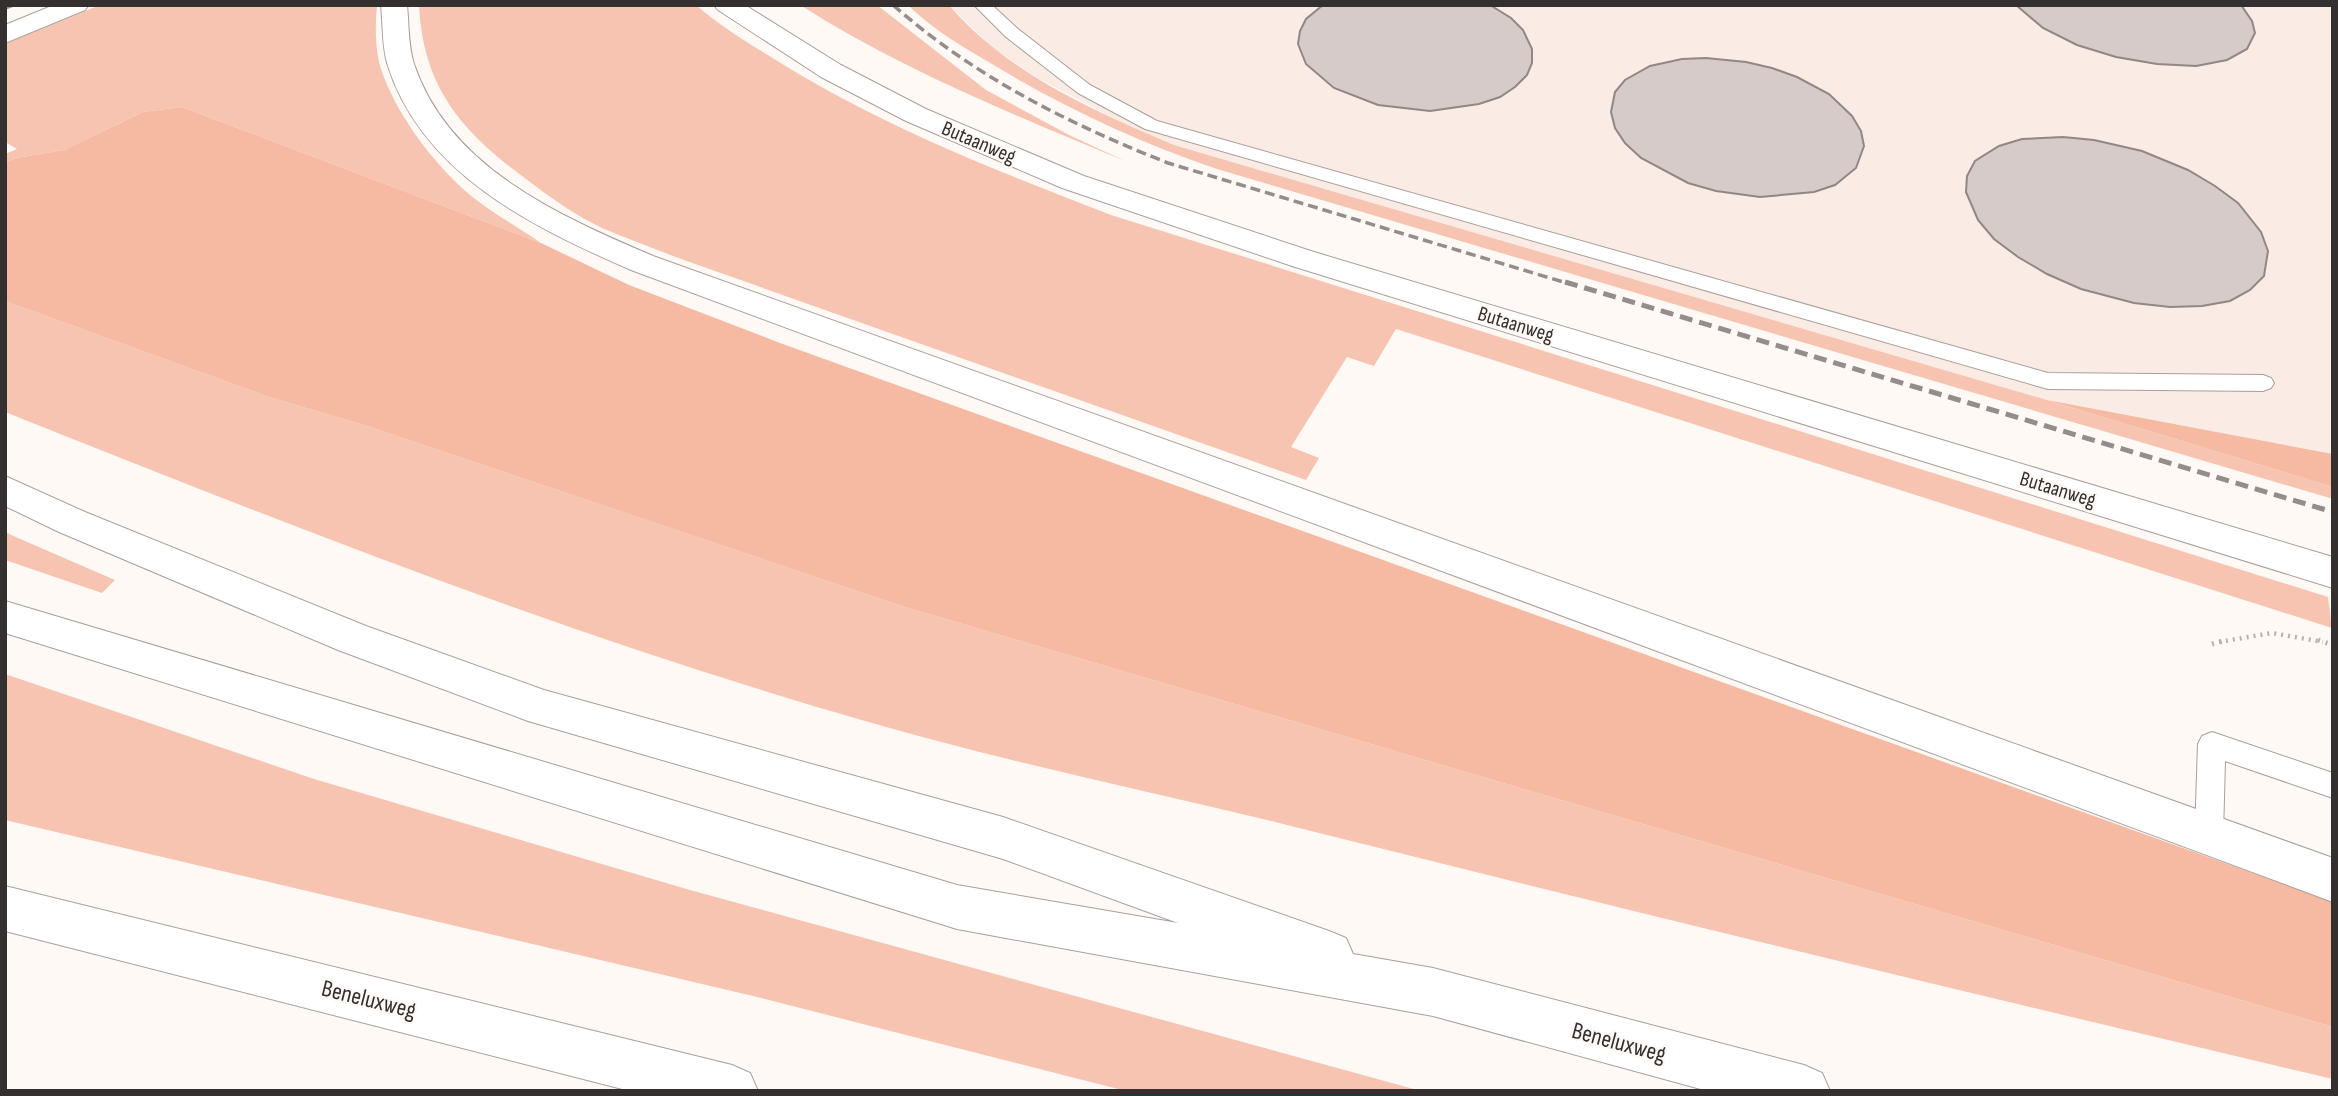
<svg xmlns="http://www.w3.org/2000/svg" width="2338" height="1096" font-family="'Sofia Sans Condensed',sans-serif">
  <rect width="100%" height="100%" fill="#fff9f6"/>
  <path fill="#faebe5" d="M 949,5 L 2333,5 L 2333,454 L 2047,400 L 1174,145 L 1128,126 L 1036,77 L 993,48 Z"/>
  <path fill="#f7c4b1" d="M 100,5 L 377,5 C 375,26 375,49 381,69 C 396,113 428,156 462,188 C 485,209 515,225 541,243 L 182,107 L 143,112 L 64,150 L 16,158 L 5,163 L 5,154 L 17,149 L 5,142 L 5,44 Z
    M 419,5 L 696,5 C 719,25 745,41 771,57 C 877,124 994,170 1111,215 L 2328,597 L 2332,628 L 1396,329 L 1374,366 L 1347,357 L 1291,447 L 1319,458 L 1306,480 L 681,259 C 655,249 628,239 602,228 C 577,216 552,199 530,182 C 464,134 423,90 419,5 Z
    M 800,5 L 877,5 L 986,90 L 1069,135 L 1125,161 C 1014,115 901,69 800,5 Z
    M 908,5 L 949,5 C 1007,73 1094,111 1174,145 L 2047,400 L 2333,487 L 2333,499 L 1217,169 C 1138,142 1063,107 992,64 C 963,47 932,29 908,5 Z
    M 5,301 L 269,397 L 367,426 L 905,607 L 2333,1027 L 2333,1079 C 1985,997 1638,913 1291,826 C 1149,791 1006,762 865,721 C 572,637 288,525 5,412 Z
    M 5,532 L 18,538 L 115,580 L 102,593 L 5,560 Z
    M 5,674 L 314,779 L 690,890 L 1421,1091 L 1126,1091 L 753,996 L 5,820 Z"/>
  <path fill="#f6b9a2" d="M 182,107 L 541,243 L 629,285 L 780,343 L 2333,902 L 2333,1027 L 905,607 L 367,426 L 269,397 L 5,301 L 5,163 L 16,158 L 64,150 L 143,112 Z
    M 2047,400 L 2333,454 L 2333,487 Z"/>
  <path fill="#d6cbc8" stroke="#918784" stroke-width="2" d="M 1323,5 L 1490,5 L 1511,18 L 1523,30 L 1532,49 L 1532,63 L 1527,75 L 1515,87 L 1500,97 L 1479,104 L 1430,111 L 1378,105 L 1334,88 L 1306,64 L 1298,44 L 1300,31 L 1306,19 Z
    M 2016,5 L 2241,5 L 2252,21 L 2255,33 L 2247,49 L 2227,60 L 2196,66 L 2157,64 L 2116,57 L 2077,45 L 2043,28 Z
    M 1706,58 L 1746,62 L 1772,68 L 1797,77 L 1829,94 L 1852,116 L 1861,131 L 1864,146 L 1856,168 L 1835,185 L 1814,192 L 1760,197 L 1716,191 L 1688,183 L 1641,158 L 1625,143 L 1615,128 L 1611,112 L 1615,92 L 1625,80 L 1650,66 L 1682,59 Z
    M 2063,137 L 2094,140 L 2142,151 L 2188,170 L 2215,186 L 2238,203 L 2261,232 L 2268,251 L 2264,276 L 2250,290 L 2230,301 L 2202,306 L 2170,307 L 2134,303 L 2081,289 L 2047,274 L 2018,257 L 1994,239 L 1978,220 L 1966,192 L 1967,176 L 1975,161 L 1999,146 L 2022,139 Z"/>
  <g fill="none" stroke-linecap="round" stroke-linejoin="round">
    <defs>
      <path id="service" d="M 974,5 L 992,5 L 1018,29 L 1090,85 L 1157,121 L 2048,373 L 2263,375 L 2271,378 L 2274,383 L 2271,388 L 2263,391 L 2048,389 L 1145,129 L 1078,93 L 1006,37 Z
        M 2212,732 L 2333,773 L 2333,798 L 2225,761 L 2223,835 L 2219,844 L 2209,848 L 2199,844 L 2195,835 L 2198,744 L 2202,736 Z"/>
      <path id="minor" d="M 54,5 L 89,5 L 85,10 L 5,43 L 5,25 Z
        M 381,5 L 407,5 C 409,24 408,45 414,64 C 449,168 560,216 653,256 L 2333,858 L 2333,902 L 631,270 C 533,227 421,174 387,63 C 382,45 383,24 381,5 Z
        M 714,5 L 745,5 L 841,65 L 926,109 L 1084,176 L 1314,252 L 2333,557 L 2333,588 L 1292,266 L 1062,188 L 906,121 L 821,77 L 718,10 Z"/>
      <path id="motorway" d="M 5,476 L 85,512 L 366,626 L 544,690 L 1003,817 L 1329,931 L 1346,938 L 1353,954 L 1433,968 L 1804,1065 L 1822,1073 L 1830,1091 L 1708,1091 L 1433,1016 L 957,929 L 5,633 L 5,601 L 957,885 L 1178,923 L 1003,859 L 528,721 L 338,650 L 59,532 L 5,506 Z
        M 5,886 L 732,1065 L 750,1073 L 758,1091 L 630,1091 L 5,931 Z"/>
    </defs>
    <use href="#service" stroke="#a99f9b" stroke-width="2"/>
    <use href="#minor" stroke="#a99f9b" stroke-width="2"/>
    <use href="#motorway" stroke="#a99f9b" stroke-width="2"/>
    <path stroke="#b7b1af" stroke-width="4.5" stroke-dasharray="2 5" stroke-linecap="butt" d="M 2219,642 L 2272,633 L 2323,642"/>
    <path stroke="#b7b1af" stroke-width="5" stroke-dasharray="2 6" stroke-linecap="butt" d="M 2318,640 L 2333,645
      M 2212,644 L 2226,640"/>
    <use href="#service" fill="#fff" fill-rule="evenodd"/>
    <use href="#minor" fill="#fff" fill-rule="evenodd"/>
    <use href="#motorway" fill="#fff" fill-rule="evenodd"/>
    <path stroke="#938e8c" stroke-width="3.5" stroke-dasharray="10 5" stroke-linecap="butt" d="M 893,5 C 975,77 1067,123 1168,163 L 1570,284
      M 5,8 L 13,5"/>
    <path stroke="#938e8c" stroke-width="5" stroke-dasharray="13 7" stroke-linecap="butt" d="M 1565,282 L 2333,512"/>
  </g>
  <g text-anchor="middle" stroke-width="5" stroke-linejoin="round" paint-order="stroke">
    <g font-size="21" fill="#34302f" stroke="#fff9f6">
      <text transform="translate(979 142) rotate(23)" y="7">Butaanweg</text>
      <text transform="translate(1516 324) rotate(17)" y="7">Butaanweg</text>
      <text transform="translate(2058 489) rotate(17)" y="7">Butaanweg</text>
    </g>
    <g font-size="24" fill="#34302f" stroke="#fff9f6">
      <text transform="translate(369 999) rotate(14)" y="8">Beneluxweg</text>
      <text transform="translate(1619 1042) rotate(15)" y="8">Beneluxweg</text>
    </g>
  </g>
  <rect width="2338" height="1096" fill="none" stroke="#34302f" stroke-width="14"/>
</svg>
